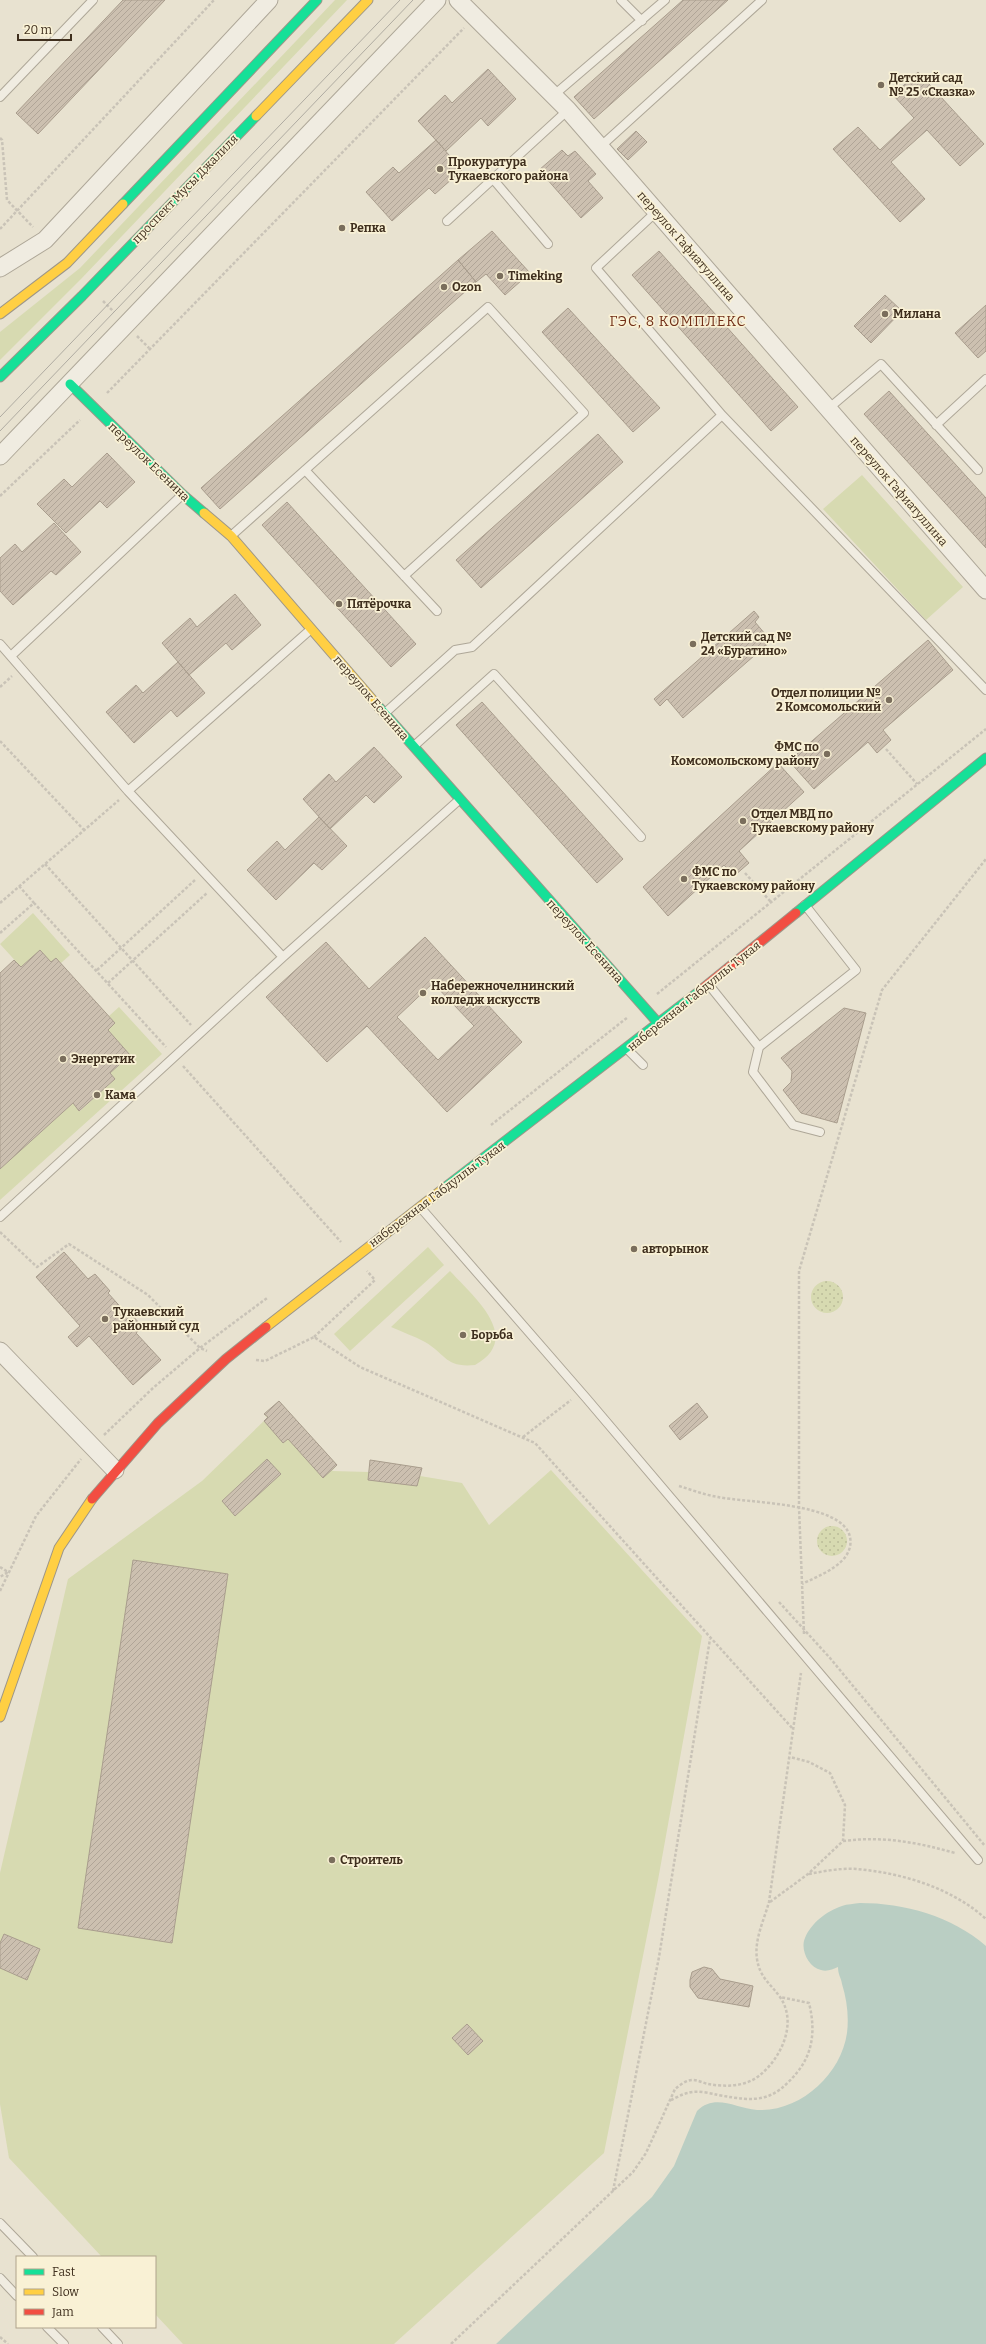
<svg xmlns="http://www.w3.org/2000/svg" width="986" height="2344" font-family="Bitter,serif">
  <defs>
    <pattern id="garden-dots" width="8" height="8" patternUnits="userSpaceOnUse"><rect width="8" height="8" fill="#d7dab1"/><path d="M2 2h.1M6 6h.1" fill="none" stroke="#babb98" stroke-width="1.8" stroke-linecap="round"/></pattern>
    <pattern id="building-hatch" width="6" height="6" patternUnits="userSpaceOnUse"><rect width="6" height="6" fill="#ccc0b0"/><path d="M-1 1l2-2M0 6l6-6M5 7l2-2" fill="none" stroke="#b0a597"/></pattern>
  </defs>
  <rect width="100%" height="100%" fill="#e8e2d0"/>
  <path fill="#d7dab1" d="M 335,0 L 347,0 L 81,279 L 0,360 L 0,332 L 80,268 Z
    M 862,475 L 963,587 L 926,620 L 823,509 Z
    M 33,913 L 70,955 L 61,963 L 56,958 L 51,962 L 40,950 L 21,967 L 0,944 Z
    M 119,1007 L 162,1054 L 0,1200 L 0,1169 L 73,1103 L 80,1111 L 115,1079 L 110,1073 L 130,1055 L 108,1030 L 115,1023 L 109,1016 Z
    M 428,1247 L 444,1265 L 350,1351 L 334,1334 Z
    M 450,1271 C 473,1296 524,1338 475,1365 C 445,1368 446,1354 425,1342 C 414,1336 402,1332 391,1327 Z
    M 279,1401 L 337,1465 L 332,1471 L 369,1472 L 370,1460 L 422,1468 L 420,1476 L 462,1483 L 489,1525 L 551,1470 L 702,1636 L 658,1880 L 604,2153 L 394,2344 L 183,2344 L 155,2314 L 155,2257 L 102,2257 L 9,2158 L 0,2104 L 0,1873 L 68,1579 L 202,1481 L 267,1418 L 264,1414 Z"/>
  <path fill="url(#garden-dots)" d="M811 1297a16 16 0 1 1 32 0a16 16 0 1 1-32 0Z
    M817 1541a15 15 0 1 1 30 0a15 15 0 1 1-30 0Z"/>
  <path fill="#bacec3" d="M 860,1903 C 904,1903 952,1916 986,1946 L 986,2344 L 496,2344 L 652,2197 L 674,2166 L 697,2111 C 715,2093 735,2108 757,2110 C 800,2112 841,2075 847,2033 C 849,2017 847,2000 842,1984 C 841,1977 838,1975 838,1967 C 833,1969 827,1972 821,1970 C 808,1967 800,1949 805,1938 C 811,1923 827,1911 842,1906 C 847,1904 854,1904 860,1903 Z"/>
  <path fill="url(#building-hatch)" stroke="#a99d8d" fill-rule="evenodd" d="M 123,0 L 165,0 L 38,134 L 16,113 Z
    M 683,0 L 728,0 L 594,119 L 574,97 Z
    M 488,69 L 516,99 L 488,126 L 481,118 L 446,151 L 418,121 L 445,95 L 452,103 Z
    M 918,72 L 984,144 L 960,166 L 927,130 L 891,162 L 925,199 L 900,222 L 833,149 L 858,127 L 880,150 L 914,118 L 893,95 Z
    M 636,131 L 647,142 L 628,160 L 617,149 Z
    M 436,140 L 462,170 L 435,194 L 429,188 L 392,221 L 366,192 L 393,167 L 399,173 Z
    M 562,150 L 568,156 L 575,151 L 596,174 L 588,181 L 603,198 L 581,218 L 539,170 Z
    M 492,231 L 530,273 L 505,295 L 486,274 L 476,282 L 458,260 Z
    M 659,251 L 798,407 L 771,431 L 632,275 Z
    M 458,260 L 476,282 L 220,509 L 201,488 Z
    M 885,295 L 902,311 L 871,343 L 854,326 Z
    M 986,305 L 986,351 L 978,358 L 955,333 Z
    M 568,308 L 660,408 L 633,432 L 542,332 Z
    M 889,391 L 986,498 L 986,548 L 864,414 Z
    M 598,434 L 623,462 L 481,588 L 456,560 Z
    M 107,453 L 135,482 L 107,508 L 100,501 L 66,533 L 37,504 L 64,479 L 72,487 Z
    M 287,502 L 416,644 L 391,667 L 262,525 Z
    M 54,523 L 81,552 L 56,575 L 51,571 L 13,605 L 0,591 L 0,558 L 15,544 L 22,552 Z
    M 235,594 L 261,625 L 232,650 L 226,643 L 189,675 L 162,643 L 190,618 L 197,627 Z
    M 754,611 L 759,617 L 755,622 L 771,641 L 683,718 L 667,699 L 660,706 L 654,699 Z
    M 928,640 L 953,670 L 883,730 L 891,740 L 877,753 L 868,742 L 814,789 L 789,761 Z
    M 178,662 L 205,693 L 177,717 L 171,710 L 134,743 L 106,712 L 136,685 L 143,693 Z
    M 482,702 L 623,859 L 597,883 L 456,725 Z
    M 374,747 L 402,777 L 374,803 L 366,795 L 330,829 L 303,799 L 329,774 L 336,782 Z
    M 778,763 L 804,792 L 739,851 L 749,863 L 734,876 L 724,865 L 668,916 L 643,887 Z
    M 319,817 L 347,846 L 322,870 L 314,863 L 276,900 L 247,870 L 277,841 L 285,850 Z
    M 425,937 L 522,1042 L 447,1112 L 367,1026 L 327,1062 L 266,997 L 326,942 L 369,989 ZM 433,983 L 474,1026 L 438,1060 L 397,1017 Z
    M 40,950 L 51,962 L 56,958 L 115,1023 L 108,1030 L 130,1055 L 110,1073 L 115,1079 L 79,1111 L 73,1103 L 0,1169 L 0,973 L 14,960 L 21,967 Z
    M 844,1008 L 866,1013 L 837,1123 L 801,1113 L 783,1090 L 791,1082 L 792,1071 L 781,1058 Z
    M 64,1252 L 88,1279 L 95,1274 L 110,1291 L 108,1293 L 125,1312 L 127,1310 L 143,1327 L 136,1333 L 161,1360 L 133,1385 L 89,1336 L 77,1347 L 68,1337 L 80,1326 L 36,1277 Z
    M 279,1401 L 337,1465 L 323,1478 L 288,1439 L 283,1443 L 264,1421 L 268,1417 L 264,1414 Z
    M 697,1403 L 708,1417 L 680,1440 L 669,1426 Z
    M 267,1459 L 281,1474 L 235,1516 L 222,1501 Z
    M 370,1460 L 422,1468 L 417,1486 L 368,1480 Z
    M 133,1560 L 228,1574 L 172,1943 L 78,1928 Z
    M 4,1934 L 40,1949 L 27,1980 L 0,1968 L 0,1943 Z
    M 704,1967 L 712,1969 L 720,1979 L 753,1986 L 749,2007 L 698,1998 L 690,1987 L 690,1980 L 692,1972 Z
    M 467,2024 L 483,2041 L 468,2055 L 452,2038 Z"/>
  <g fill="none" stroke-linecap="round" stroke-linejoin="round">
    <defs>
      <path id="lane" d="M 621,0 L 642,21
        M 554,95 L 665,0
        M 0,97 L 93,0
        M 600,147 L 762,0
        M 493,179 L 548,244
        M 656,212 L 596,268 L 722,415 L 986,690
        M 447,221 L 568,110
        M 828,409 L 881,364 L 978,470
        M 936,425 L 986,379
        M 305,470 L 437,611
        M 231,536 L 488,307 L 584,413 L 404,576
        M 0,644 L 128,791 L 283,957
        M 11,656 L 182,495
        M 385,713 L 455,650 L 472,647 L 722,415
        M 414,746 L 494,674 L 641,837
        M 128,791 L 310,630
        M 709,985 L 759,1047 L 856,970 L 805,905
        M 759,1047 L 753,1072 L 793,1125 L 820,1132
        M 628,1050 L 643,1065
        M 420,1207 L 587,1399 L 978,1860
        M 0,1217 L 283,957 L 459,800
        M 0,2223 L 33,2257
        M 0,2278 L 17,2296
        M 47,2327 L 64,2344
        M 102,2327 L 118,2344"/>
      <path id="street" d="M 458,0 L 568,110 L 986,590
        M 0,268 L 45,240 L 269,0
        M 0,456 L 437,0
        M 0,1351 L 115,1470"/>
      <path id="fast" d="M 123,204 L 317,0
        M 0,377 L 82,296 L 256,116
        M 70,384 L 183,495 L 204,513
        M 377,705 L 659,1024
        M 796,913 L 986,758
        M 443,1189 L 701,990"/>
      <path id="slow" d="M 256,116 L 368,0
        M 0,314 L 67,263 L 123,204
        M 204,513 L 231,536 L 377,705
        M 266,1327 L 443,1189
        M 0,1717 L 59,1548 L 92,1499"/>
      <path id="jam" d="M 701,990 L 796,913
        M 92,1499 L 158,1423 L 226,1359 L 266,1327"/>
    </defs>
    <use href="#lane" stroke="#aea798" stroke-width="10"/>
    <use href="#street" stroke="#aea798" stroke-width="19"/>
    <use href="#fast" stroke="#9d9688" stroke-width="11"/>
    <use href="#slow" stroke="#9d9688" stroke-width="11"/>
    <use href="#jam" stroke="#9d9688" stroke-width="11"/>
    <path stroke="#c9c3b7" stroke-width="2.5" stroke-dasharray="3 2" stroke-linecap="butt" d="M 0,138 L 2,140 L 7,200 L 33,227
      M 0,229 L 214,0
      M 103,301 L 114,312
      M 137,336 L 149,348
      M 107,393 L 464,28
      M 0,496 L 80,420
      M 0,687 L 12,676
      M 0,741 L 84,830
      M 886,749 L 917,784
      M 45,864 L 191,1025
      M 745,873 L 771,902
      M 19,886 L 34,903
      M 0,903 L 119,800
      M 0,933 L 34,903 L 166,1047
      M 97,970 L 195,880
      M 108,983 L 207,893
      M 657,994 L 986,729
      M 183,1066 L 341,1242
      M 491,1125 L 628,1017
      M 0,1232 L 37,1267 L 69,1244 L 148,1295 L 200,1348 L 207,1351
      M 314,1337 L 375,1280 L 367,1271
      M 256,1360 L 265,1361 L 314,1337 L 360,1367 L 535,1443 L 793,1729
      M 104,1435 L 153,1388 L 200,1348 L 267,1298
      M 523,1437 L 571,1400
      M 679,1486 C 692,1490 705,1495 718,1497 C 746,1503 843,1502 850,1537 C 855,1563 820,1575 802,1584
      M 0,1567 L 8,1572 L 0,1577
      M 0,1591 L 36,1516 L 81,1459
      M 779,1602 L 830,1658 L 985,1846
      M 804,1634 L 799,1507 L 799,1271 L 882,990 L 986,859
      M 843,1841 C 883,1836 916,1842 955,1853
      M 809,1874 C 824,1871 841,1868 857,1869 C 902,1873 952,1888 986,1919
      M 770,1902 L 808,1874 L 843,1841 L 845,1805 L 830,1773 L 809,1762 L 790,1757
      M 671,2100 C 676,2098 682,2094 688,2093 C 697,2090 709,2093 718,2095 C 757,2102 773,2103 799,2070 C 814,2050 815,2027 809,2003 L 780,1997
      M 613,2191 L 659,1957 L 710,1639
      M 0,2337 L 8,2344
      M 451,2344 L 633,2172 L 646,2153 L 675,2089 C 680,2085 686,2080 693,2080 C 698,2080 703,2083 708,2084 C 725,2087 746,2087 760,2075 C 781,2058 798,2023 780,1997 C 770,1983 760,1978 757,1959 C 754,1940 764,1920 769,1902 L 801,1673"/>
    <use href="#lane" stroke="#f0ece1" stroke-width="8"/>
    <use href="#street" stroke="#f0ece1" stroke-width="17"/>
    <use href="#fast" stroke="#16e098" stroke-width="9"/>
    <use href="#slow" stroke="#ffcf43" stroke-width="9"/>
    <use href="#jam" stroke="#f24e42" stroke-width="9"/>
    <path stroke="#afaba1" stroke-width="1" d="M 0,417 L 400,0
      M 0,431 L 413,0"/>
  </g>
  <g fill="#7a6e5c" stroke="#f9f1d5" stroke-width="1.5">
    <circle cx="881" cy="85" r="4"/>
    <circle cx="440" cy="169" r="4"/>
    <circle cx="342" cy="228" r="4"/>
    <circle cx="500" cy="276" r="4"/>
    <circle cx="444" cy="287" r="4"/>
    <circle cx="885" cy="314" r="4"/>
    <circle cx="339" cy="604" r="4"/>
    <circle cx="693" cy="644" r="4"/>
    <circle cx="889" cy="700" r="4"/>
    <circle cx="827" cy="754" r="4"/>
    <circle cx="743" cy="821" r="4"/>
    <circle cx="684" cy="879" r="4"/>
    <circle cx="423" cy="993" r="4"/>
    <circle cx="63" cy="1059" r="4"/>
    <circle cx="97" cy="1095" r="4"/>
    <circle cx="634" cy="1249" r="4"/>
    <circle cx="105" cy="1319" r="4"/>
    <circle cx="463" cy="1335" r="4"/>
    <circle cx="332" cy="1860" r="4"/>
  </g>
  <g text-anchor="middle" stroke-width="3.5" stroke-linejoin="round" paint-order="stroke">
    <g font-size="12" font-weight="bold" fill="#3f2f1e" stroke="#f9f1d5" text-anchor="start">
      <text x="889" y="82">Детский сад<tspan x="889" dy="14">№ 25 «Сказка»</tspan></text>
      <text x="448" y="166">Прокуратура<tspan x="448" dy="14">Тукаевского района</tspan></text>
      <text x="350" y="232">Репка</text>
      <text x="508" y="280">Timeking</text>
      <text x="452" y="291">Ozon</text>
      <text x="893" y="318">Милана</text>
      <text x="347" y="608">Пятёрочка</text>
      <text x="701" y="641">Детский сад №<tspan x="701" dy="14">24 «Буратино»</tspan></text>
      <text x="881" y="697" text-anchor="end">Отдел полиции №<tspan x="881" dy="14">2 Комсомольский</tspan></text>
      <text x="819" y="751" text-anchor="end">ФМС по<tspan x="819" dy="14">Комсомольскому району</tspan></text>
      <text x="751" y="818">Отдел МВД по<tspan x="751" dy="14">Тукаевскому району</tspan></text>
      <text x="692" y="876">ФМС по<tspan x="692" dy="14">Тукаевскому району</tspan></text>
      <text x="431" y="990">Набережночелнинский<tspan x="431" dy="14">колледж искусств</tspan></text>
      <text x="71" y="1063">Энергетик</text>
      <text x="105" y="1099">Кама</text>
      <text x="642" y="1253">авторынок</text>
      <text x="113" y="1316">Тукаевский<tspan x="113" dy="14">районный суд</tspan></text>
      <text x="471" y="1339">Борьба</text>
      <text x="340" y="1864">Строитель</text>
    </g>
    <g font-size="12" fill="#3f2f1e" stroke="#f9f1d5">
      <text transform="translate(185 189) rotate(-46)" y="4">проспект Мусы Джалиля</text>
      <text transform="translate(686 246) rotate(49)" y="4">переулок Гафиатуллина</text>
      <text transform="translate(149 462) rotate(44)" y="4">переулок Есенина</text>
      <text transform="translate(899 491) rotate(49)" y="4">переулок Гафиатуллина</text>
      <text transform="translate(371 698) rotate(49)" y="4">переулок Есенина</text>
      <text transform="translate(585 941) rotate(48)" y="4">переулок Есенина</text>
      <text transform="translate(694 996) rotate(-39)" y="4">набережная Габдуллы Тукая</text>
      <text transform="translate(437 1194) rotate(-37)" y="4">набережная Габдуллы Тукая</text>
    </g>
    <g font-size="14" letter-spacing="1" fill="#712f18" stroke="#f9f1d5">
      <text x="678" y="326">ГЭС, 8 КОМПЛЕКС</text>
    </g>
  </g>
  <rect x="16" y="2256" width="140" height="72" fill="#f9f1d5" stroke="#afa38c"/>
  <rect x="24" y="2269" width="20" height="6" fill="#16e098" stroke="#afa38c"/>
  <text x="52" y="2276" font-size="12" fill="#3f2f1e">Fast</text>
  <rect x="24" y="2289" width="20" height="6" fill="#ffcf43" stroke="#afa38c"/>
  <text x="52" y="2296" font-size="12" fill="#3f2f1e">Slow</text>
  <rect x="24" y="2309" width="20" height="6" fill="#f24e42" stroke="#afa38c"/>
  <text x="52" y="2316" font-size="12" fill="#3f2f1e">Jam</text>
  <path d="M18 34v6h53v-6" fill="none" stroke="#3f2f1e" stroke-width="2"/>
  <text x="24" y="34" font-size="12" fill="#3f2f1e" stroke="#f9f1d5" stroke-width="3" paint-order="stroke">20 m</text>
</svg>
